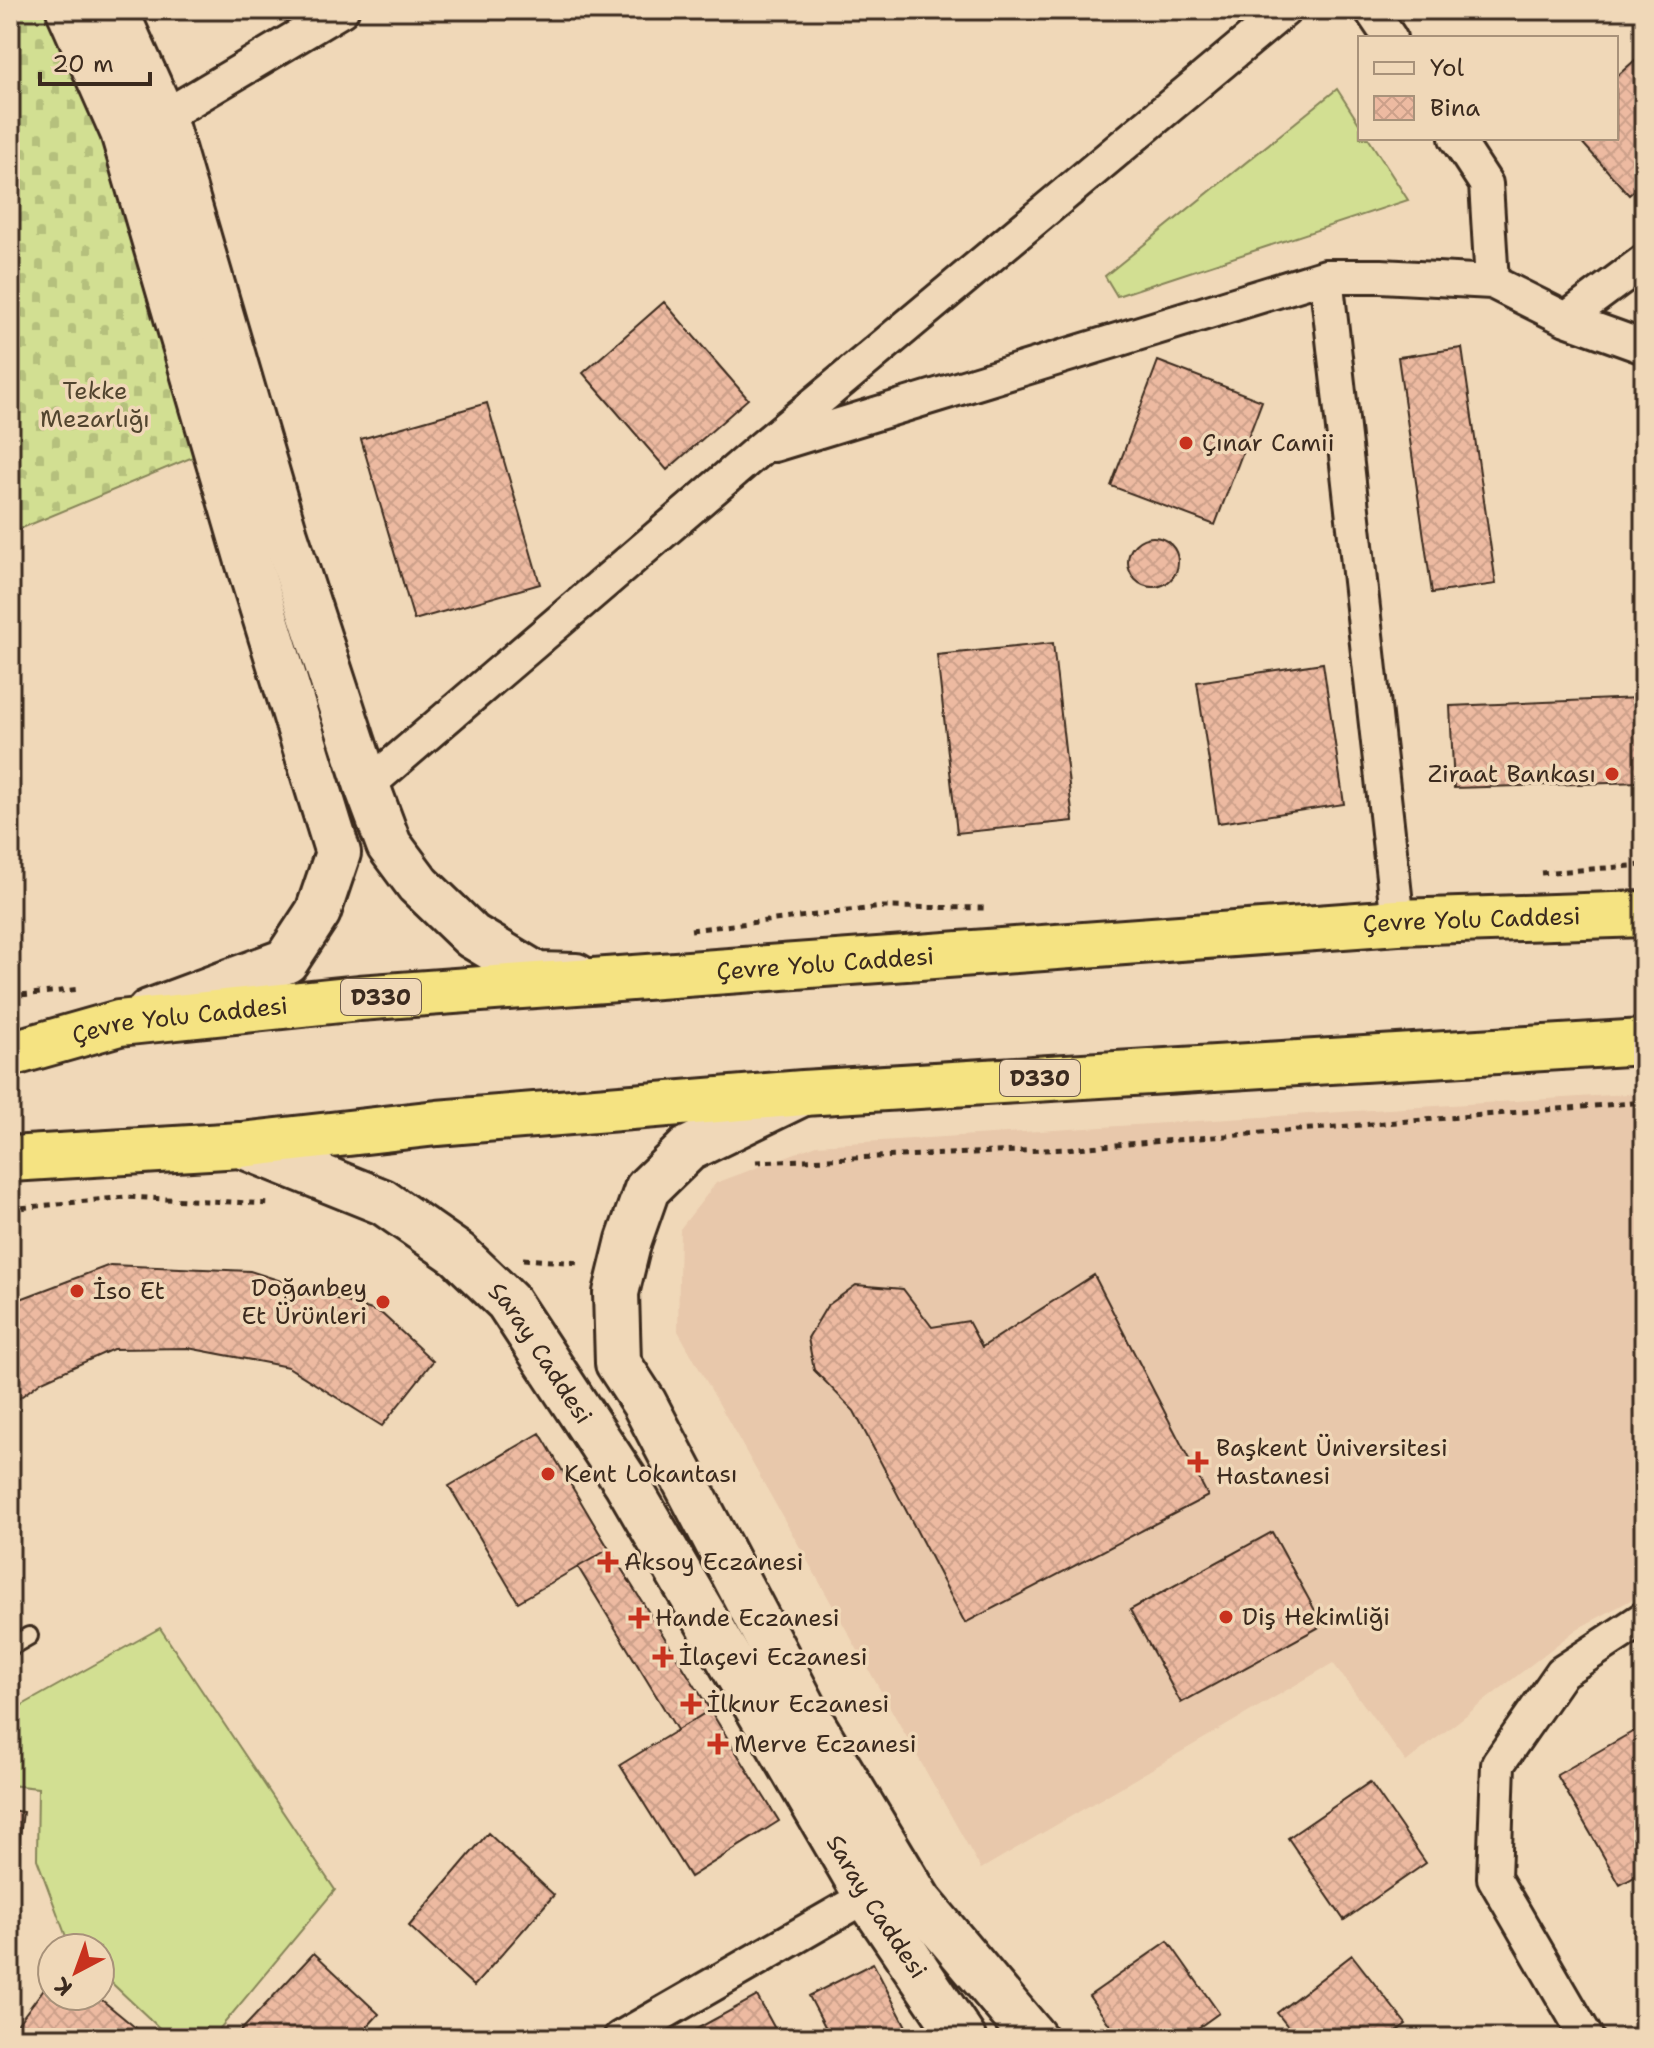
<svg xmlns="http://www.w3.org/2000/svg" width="1654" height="2048" font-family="'Shantell Sans',sans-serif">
  <defs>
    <pattern id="cemetery-stones" width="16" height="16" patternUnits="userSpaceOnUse" patternTransform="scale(2)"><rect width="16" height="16" fill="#d2df92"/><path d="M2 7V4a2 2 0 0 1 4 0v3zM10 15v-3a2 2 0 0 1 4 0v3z" fill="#b5c07d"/></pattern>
    <pattern id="building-cross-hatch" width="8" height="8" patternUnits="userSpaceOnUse" patternTransform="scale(2)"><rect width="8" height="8" fill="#edbaa1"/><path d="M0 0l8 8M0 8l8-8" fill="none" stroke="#cca08a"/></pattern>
  </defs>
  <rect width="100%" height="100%" fill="#f0d8b8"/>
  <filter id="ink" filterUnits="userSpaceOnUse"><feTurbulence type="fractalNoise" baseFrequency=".0125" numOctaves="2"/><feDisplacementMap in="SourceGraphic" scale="16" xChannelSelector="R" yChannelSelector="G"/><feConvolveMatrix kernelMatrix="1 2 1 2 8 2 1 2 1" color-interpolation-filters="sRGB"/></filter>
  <g filter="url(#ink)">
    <path fill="#e8c8ab" d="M 1643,1093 L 1644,1593 L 1577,1629 L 1406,1762 L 1333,1663 L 981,1869 L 678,1331 L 680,1229 L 716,1183 L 817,1145 Z"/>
    <path fill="#d2df92" stroke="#868458" stroke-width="2" d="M 1337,89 L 1360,125 L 1360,138 L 1368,138 L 1408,200 L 1117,296 L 1105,276 Z
      M 160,1628 L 335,1890 L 212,2038 L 170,2038 L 100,1972 L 100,1948 L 74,1948 L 68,1942 L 37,1859 L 38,1788 L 10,1785 L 10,1712 Z"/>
    <path fill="url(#cemetery-stones)" stroke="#868458" stroke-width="2" d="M 10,10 L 55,10 L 73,46 L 198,455 L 10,533 Z"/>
    <path fill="url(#building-cross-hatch)" stroke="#3b2a1e" stroke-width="2" d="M 1644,52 L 1644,182 L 1629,195 L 1578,138 L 1616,138 L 1616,77 Z
      M 664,302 L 748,399 L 667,470 L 583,373 Z
      M 1462,348 L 1496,584 L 1432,593 L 1398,357 Z
      M 1158,361 L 1262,401 L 1215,525 L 1111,486 Z
      M 487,403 L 540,584 L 414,620 L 361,439 Z
      M1128 562a25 25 0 1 1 50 0a25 25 0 1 1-50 0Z
      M 1053,643 L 1073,821 L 957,833 L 937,655 Z
      M 1323,663 L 1344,804 L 1218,823 L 1197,682 Z
      M 1638,698 L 1641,782 L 1454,788 L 1450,706 Z
      M 110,1265 L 250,1271 L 381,1313 L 433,1361 L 382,1426 L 288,1367 L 188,1348 L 113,1349 L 42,1381 L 10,1405 L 10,1303 Z
      M 1094,1275 L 1208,1496 L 965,1623 L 854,1411 L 814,1370 L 808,1338 L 827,1306 L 856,1285 L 903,1289 L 932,1327 L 968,1321 L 982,1347 Z
      M 540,1433 L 609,1549 L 518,1602 L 449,1486 Z
      M 1272,1532 L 1323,1625 L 1181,1703 L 1130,1610 Z
      M 609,1549 L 710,1710 L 677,1730 L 578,1567 Z
      M 710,1710 L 779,1821 L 690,1877 L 620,1765 Z
      M 1634,1731 L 1644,1748 L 1644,1872 L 1620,1885 L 1557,1775 Z
      M 1370,1782 L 1426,1863 L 1344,1920 L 1288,1838 Z
      M 10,1810 L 23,1812 L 10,1916 Z
      M 488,1833 L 554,1895 L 474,1986 L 409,1926 Z
      M 1168,1941 L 1219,2013 L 1184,2038 L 1119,2038 L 1089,1996 Z
      M 314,1953 L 379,2014 L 357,2038 L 234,2038 Z
      M 1352,1955 L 1406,2024 L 1388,2038 L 1297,2038 L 1277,2013 Z
      M 873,1963 L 912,2038 L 831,2038 L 809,1996 Z
      M 52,1978 L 52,1996 L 97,1996 L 148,2038 L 10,2038 L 10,2034 Z
      M 757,1996 L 780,2038 L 697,2038 L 693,2031 Z"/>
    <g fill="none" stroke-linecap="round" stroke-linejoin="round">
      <defs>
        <path id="lane" d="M 10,1647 L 29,1636"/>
        <path id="street" d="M 1371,10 L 1390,38
          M 163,117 L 342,10
          M 1456,138 L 1486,184 L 1492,282
          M 1326,276 L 1398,922
          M 1566,319 L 1644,261
          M 774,445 L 1326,276 L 1381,276 L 1492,282 L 1566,319 L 1644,347
          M 367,786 L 760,449 L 1285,10
          M 620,2038 L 867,1896
          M 1587,2038 L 1494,1878 L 1498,1764 L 1562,1672 L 1644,1618"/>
        <g id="secondary">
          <path d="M 69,10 L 123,132 L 248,561 L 338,853 L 318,912 L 286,961 L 149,1012"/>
          <path d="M 115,10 L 163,117 L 285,535 L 367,786 L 389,845 L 418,884 L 472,936 L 537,975 L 576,976"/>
          <path d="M 801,1094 L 688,1149 L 647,1189 L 629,1240 L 616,1293 L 618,1363 L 644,1403 L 813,1725 L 919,1901 L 1034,2038"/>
          <path id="s1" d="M 241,1145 L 383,1202 L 458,1254 L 508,1302 L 626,1482 L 867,1896 L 963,2038"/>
        </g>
        <g id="highway">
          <path id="s2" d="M 10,1054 L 119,1023 L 359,998 L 1398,922 L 1644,914"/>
          <path d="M 10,1159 L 241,1145 L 437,1123 L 803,1093 L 1644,1042"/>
        </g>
      </defs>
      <use href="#lane" stroke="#3b2a1e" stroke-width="22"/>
      <use href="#street" stroke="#3b2a1e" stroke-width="38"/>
      <use href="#secondary" stroke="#3b2a1e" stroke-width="50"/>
      <use href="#highway" stroke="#3b2a1e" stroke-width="50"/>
      <path stroke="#3b2a1e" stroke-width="5" stroke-dasharray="6 6" stroke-linecap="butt" d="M 1541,873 L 1644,865
        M 691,930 L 882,907 L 988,908
        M 10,996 L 81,989
        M 756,1162 L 1065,1149 L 1644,1102
        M 10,1209 L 125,1197 L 272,1204
        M 523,1259 L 581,1263"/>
      <use href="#lane" stroke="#f0d8b8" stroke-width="16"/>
      <use href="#street" stroke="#f0d8b8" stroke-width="32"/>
      <use href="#secondary" stroke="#f0d8b8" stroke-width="44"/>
      <use href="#highway" stroke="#f5e382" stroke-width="44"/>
    </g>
  </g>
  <g fill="#c8321e" stroke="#f0d8b8" stroke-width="3">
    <circle cx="1186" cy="443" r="8"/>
    <circle cx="1612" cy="774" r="8"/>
    <circle cx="77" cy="1291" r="8"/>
    <circle cx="383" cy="1302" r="8"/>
    <path d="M1194 1450h8v8h8v8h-8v8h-8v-8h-8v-8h8z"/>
    <circle cx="548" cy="1474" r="8"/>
    <path d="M604 1550h8v8h8v8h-8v8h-8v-8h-8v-8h8z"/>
    <circle cx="1226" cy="1617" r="8"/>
    <path d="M635 1606h8v8h8v8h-8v8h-8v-8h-8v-8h8z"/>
    <path d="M659 1645h8v8h8v8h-8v8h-8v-8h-8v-8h8z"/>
    <path d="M687 1692h8v8h8v8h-8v8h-8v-8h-8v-8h8z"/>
    <path d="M714 1732h8v8h8v8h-8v8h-8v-8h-8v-8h8z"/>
  </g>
  <g text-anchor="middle" stroke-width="7" stroke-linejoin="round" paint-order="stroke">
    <g fill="#f0d8b8" stroke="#715e4c" stroke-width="2">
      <rect x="341" y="979" width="80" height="36" rx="6"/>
      <rect x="1000" y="1060" width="80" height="36" rx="6"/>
    </g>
    <g font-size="22" font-weight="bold" fill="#3b2a1e">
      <text x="381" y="1005">D330</text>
      <text x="1040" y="1086">D330</text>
    </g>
    <g font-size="24" fill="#52452f" stroke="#f0d8b8">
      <text x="95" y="399">Tekke<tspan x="95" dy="28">Mezarlığı</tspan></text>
    </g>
    <g font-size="24" fill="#3b2a1e" stroke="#f0d8b8" text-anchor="start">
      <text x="1202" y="451">Çınar Camii</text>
      <text x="1596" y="782" text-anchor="end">Ziraat Bankası</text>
      <text x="367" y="1296" text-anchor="end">Doğanbey<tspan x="367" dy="28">Et Ürünleri</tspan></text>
      <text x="93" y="1299">İso Et</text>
      <text x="1216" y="1456">Başkent Üniversitesi<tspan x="1216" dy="28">Hastanesi</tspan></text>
      <text x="564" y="1482">Kent Lokantası</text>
      <text x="624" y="1570">Aksoy Eczanesi</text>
      <text x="1242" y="1625">Diş Hekimliği</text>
      <text x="655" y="1626">Hande Eczanesi</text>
      <text x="679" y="1665">İlaçevi Eczanesi</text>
      <text x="707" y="1712">İlknur Eczanesi</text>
      <text x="734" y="1752">Merve Eczanesi</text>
    </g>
    <g font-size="24" fill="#3b2a1e" stroke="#f0d8b8">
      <text dy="8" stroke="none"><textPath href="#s2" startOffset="1470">Çevre Yolu Caddesi</textPath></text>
      <text dy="8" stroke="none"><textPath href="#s2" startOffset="822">Çevre Yolu Caddesi</textPath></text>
      <text dy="8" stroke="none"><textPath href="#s2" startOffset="174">Çevre Yolu Caddesi</textPath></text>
      <text dy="8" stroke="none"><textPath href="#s1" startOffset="374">Saray Caddesi</textPath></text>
      <text dy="8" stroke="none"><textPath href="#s1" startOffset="1022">Saray Caddesi</textPath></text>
    </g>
  </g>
  <rect width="1654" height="2048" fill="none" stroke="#f0d8b8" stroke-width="40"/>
  <rect x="20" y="20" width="1614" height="2008" fill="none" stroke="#3b2a1e" stroke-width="3" filter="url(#ink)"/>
  <rect x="1358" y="36" width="260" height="104" fill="#f0d8b8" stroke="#a8927a" stroke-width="2"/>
  <rect x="1374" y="62" width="40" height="12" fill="#f0d8b8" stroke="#a8927a" stroke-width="2"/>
  <text x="1430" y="76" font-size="24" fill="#3b2a1e">Yol</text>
  <rect x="1374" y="96" width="40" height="24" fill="url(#building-cross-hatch)" stroke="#a8927a" stroke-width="2"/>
  <text x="1430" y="116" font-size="24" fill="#3b2a1e">Bina</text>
  <g transform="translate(76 1972) rotate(221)"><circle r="38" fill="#f0d8b8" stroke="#a8927a" stroke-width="2"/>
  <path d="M0-6L14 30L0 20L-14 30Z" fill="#c8321e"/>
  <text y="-12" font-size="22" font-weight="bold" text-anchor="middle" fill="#3b2a1e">K</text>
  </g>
  <path d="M40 72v12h110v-12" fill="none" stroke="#3b2a1e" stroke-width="4"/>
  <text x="52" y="72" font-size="24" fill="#3b2a1e" stroke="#f0d8b8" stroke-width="6" paint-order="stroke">20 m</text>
</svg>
